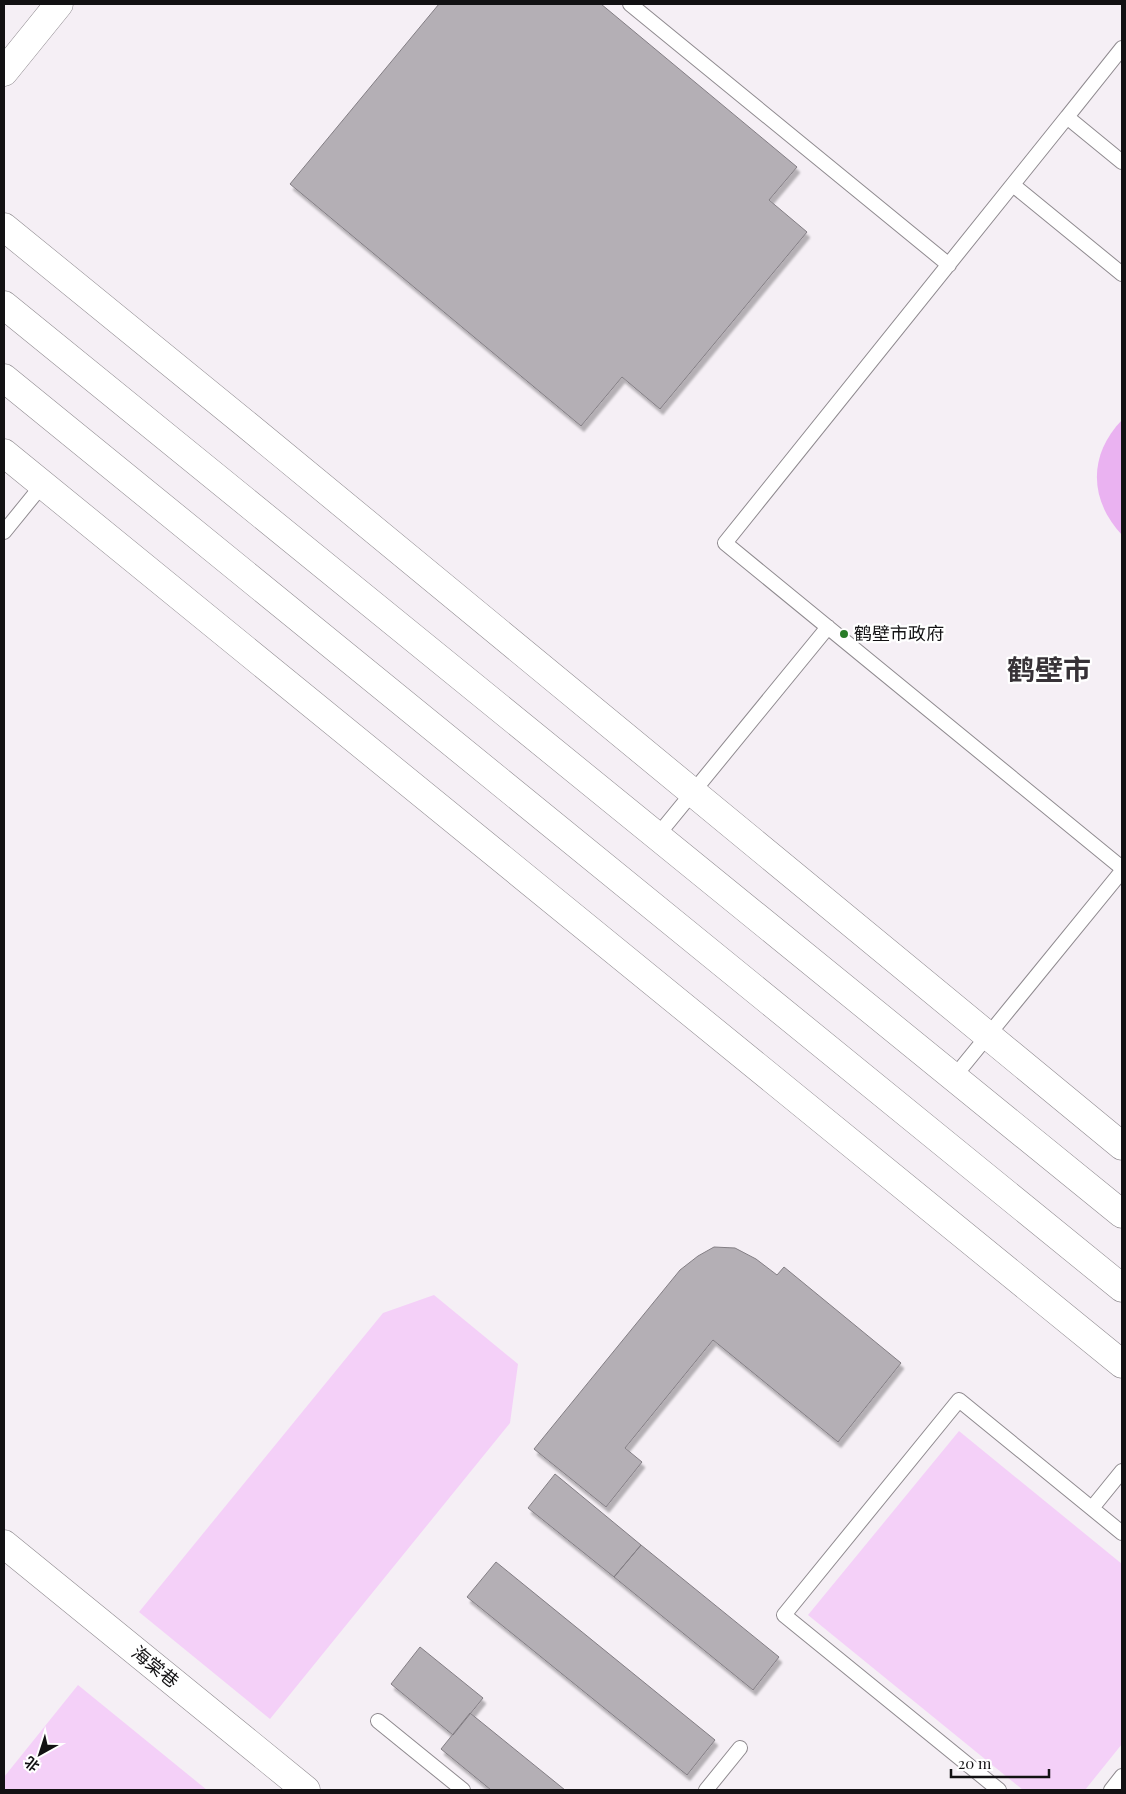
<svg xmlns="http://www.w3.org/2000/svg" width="1126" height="1794" font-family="'Playfair Display','Noto Sans SC',serif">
  <defs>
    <filter id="shadow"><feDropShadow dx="3" dy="5.5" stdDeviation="1" flood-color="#0004"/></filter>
  </defs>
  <rect width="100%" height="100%" fill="#f5eff5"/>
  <path fill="#f4d0f8" d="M 434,1295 L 518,1364 L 510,1423 L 270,1719 L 139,1612 L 383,1313 Z
    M 959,1431 L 1122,1564 L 1122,1744 L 1085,1790 L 1023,1790 L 808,1615 Z
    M 78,1685 L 207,1790 L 4,1790 L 4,1777 Z"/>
  <path fill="#eab2f1" d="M 1122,420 L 1122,535 C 1089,500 1088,455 1122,420 Z"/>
  <path fill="#b4afb5" stroke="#837e84" filter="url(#shadow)" d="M 439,4 L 601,4 L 797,167 L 769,200 L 807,232 L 660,409 L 622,377 L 581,426 L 290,184 Z
    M 714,1247 L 735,1248 L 756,1259 L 777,1275 L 784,1267 L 901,1363 L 838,1442 L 713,1340 L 625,1448 L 642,1462 L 606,1507 L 534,1449 L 680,1270 L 698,1256 Z
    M 555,1474 L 641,1545 L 614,1577 L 528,1508 Z
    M 641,1545 L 779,1657 L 753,1690 L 614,1577 Z
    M 496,1562 L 715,1740 L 687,1775 L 467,1597 Z
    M 420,1647 L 483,1698 L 453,1735 L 391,1684 Z
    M 470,1713 L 565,1790 L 491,1790 L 441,1749 Z"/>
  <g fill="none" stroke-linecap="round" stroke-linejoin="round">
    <defs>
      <path id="service" d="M 630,4 L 949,265
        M 1067,117 L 1122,48
        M 1122,162 L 1067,117 L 725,543 L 1122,868
        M 1013,185 L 1122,274
        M 4,532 L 43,484
        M 657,836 L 828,627
        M 954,1077 L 1122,871
        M 1092,1508 L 1122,1471
        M 378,1721 L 463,1790
        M 706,1790 L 740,1748
        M 999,1790 L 784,1615 L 959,1400 L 1122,1533
        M 1111,1790 L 1122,1776"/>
      <path id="minor" d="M 4,72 L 59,4
        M 4,227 L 247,425 L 1122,1146
        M 4,453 L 1122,1364
        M 4,1544 L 306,1790"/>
      <path id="primary" d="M 4,305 L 1122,1214
        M 4,378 L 1122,1288"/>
    </defs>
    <use href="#service" stroke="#8f8a8f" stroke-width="16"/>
    <use href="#minor" stroke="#8f8a8f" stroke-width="29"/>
    <use href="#primary" stroke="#8f8a8f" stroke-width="29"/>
    <use href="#service" stroke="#fff" stroke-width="14"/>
    <use href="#minor" stroke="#fff" stroke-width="28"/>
    <use href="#primary" stroke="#fff" stroke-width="28"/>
  </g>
  <circle fill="#297c28" stroke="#fff" stroke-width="2" cx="844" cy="634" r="5"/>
  <g text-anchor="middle" stroke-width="4.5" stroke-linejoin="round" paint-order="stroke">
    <g font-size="18" fill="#121113" stroke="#fff" text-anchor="start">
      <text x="854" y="640">鹤壁市政府</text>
    </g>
    <g font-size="18" fill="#121113" stroke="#fff">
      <text transform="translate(155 1667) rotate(39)" y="6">海棠巷</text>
    </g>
    <g font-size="28" font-weight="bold" fill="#373237" stroke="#fff">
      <text x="1049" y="680">鹤壁市</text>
    </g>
  </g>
  <rect width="1126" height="1794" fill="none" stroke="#121113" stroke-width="10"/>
  <g transform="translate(40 1754) rotate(219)" stroke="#ffffff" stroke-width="4" paint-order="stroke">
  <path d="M0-4L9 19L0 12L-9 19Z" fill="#121113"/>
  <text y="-8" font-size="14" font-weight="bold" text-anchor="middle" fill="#121113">北</text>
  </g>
  <path d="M951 1769v8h98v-8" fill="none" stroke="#121113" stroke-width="2.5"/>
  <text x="958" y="1769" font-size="15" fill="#121113" stroke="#ffffff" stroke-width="4" paint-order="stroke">20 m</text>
</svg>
